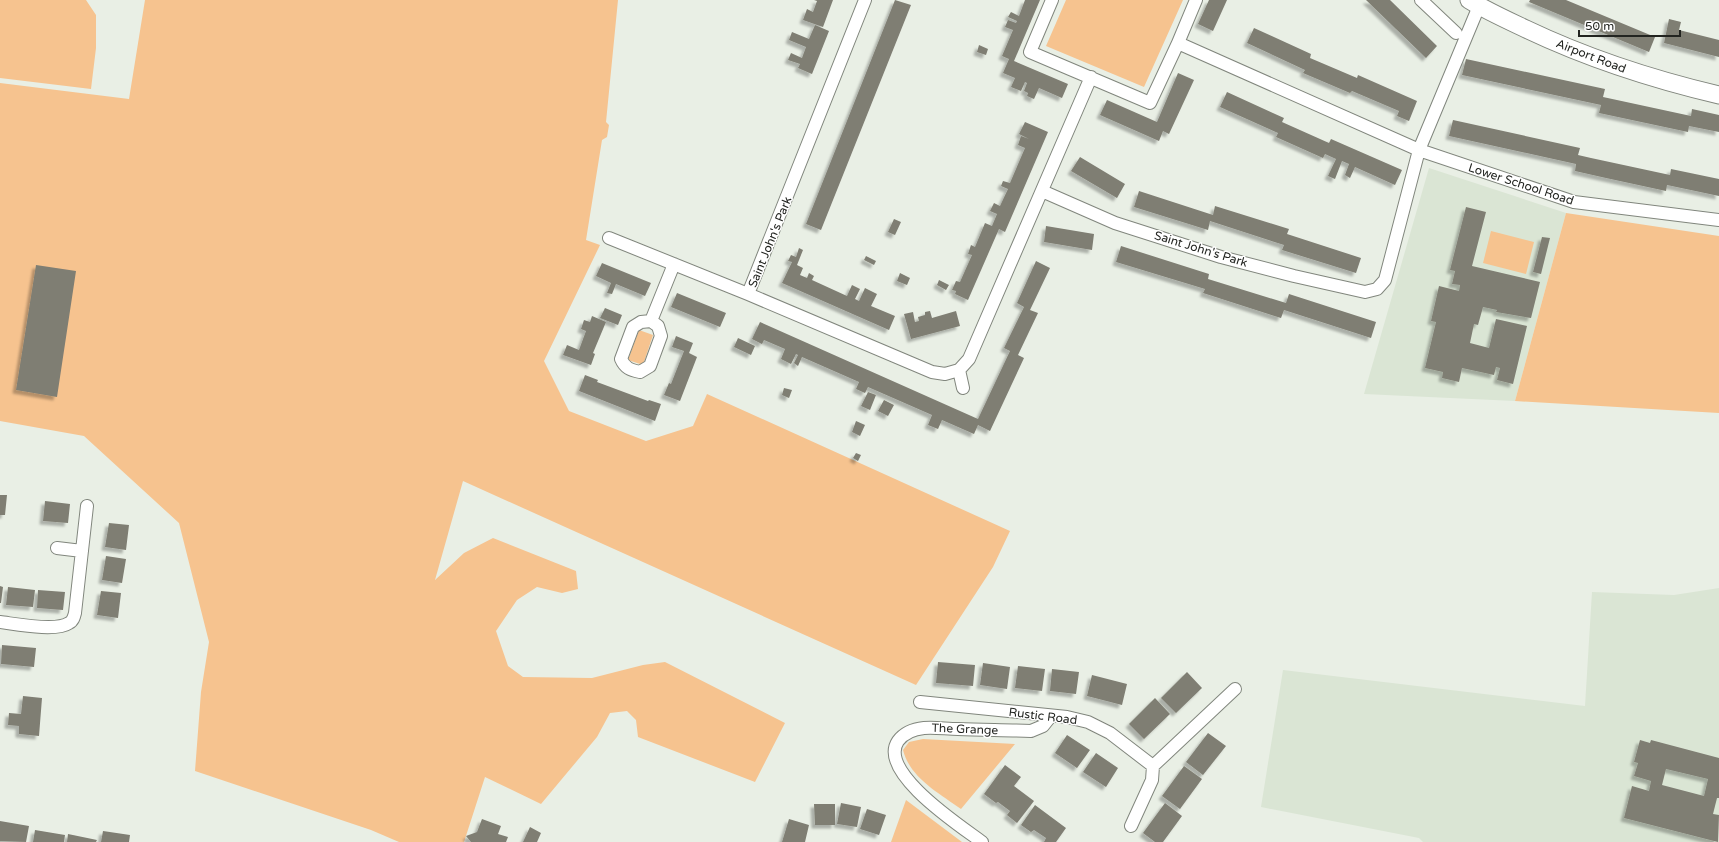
<svg xmlns="http://www.w3.org/2000/svg" width="1719" height="842" font-family="'Varela Round',sans-serif">
  <defs>
    <filter id="shadow"><feDropShadow dx="-3.5" dy="3.5" stdDeviation="1" flood-color="#0004"/></filter>
  </defs>
  <rect width="100%" height="100%" fill="#e9efe5"/>
  <path fill="#dae5d4" d="M 1429,168 L 1566,213 L 1515,401 L 1364,394 Z
    M 1719,588 L 1719,842 L 1423,842 L 1419,838 L 1261,807 L 1283,670 L 1585,706 L 1592,592 L 1674,595 Z"/>
  <path fill="#f6c38f" d="M 0,0 L 86,0 L 96,15 L 96,48 L 91,89 L 0,78 Z
    M 145,0 L 618,0 L 606,122 L 609,125 L 607,137 L 602,140 L 586,240 L 600,245 L 544,361 L 569,411 L 646,441 L 693,426 L 707,394 L 1010,531 L 993,567 L 916,685 L 463,481 L 435,580 L 464,553 L 493,538 L 576,571 L 578,589 L 562,593 L 537,587 L 517,600 L 496,631 L 508,666 L 523,677 L 592,678 L 643,665 L 665,662 L 785,723 L 755,782 L 638,737 L 636,720 L 627,711 L 610,713 L 597,737 L 541,804 L 485,777 L 464,842 L 399,842 L 371,830 L 195,771 L 201,692 L 209,642 L 179,523 L 84,436 L 0,421 L 0,83 L 129,99 Z
    M 1066,0 L 1183,0 L 1144,87 L 1046,46 Z
    M 1566,213 L 1719,236 L 1719,413 L 1515,401 Z
    M 1491,231 L 1534,242 L 1526,274 L 1483,263 Z
    M 639,330 L 653,335 L 643,365 L 628,360 Z
    M 923,739 L 1015,744 L 961,809 C 939,793 910,778 903,750 L 909,742 Z
    M 906,800 L 962,842 L 891,842 Z"/>
  <path fill="#7f7e73" fill-rule="evenodd" filter="url(#shadow)" d="M 814,0 L 833,0 L 823,27 L 803,20 L 807,9 L 813,12 L 817,1 Z
    M 895,0 L 911,5 L 821,230 L 806,224 Z
    M 1025,0 L 1040,0 L 1014,61 L 1068,84 L 1062,98 L 1039,88 L 1034,99 L 1027,96 L 1028,93 L 1024,91 L 1027,83 L 1025,82 L 1021,91 L 1011,87 L 1015,78 L 1003,73 L 1009,59 L 1002,56 L 1013,30 L 1005,27 L 1008,20 L 1016,23 L 1017,21 L 1008,17 L 1011,12 L 1019,16 Z
    M 1209,0 L 1227,0 L 1213,31 L 1198,24 Z
    M 1366,0 L 1390,0 L 1437,46 L 1426,58 Z
    M 1530,0 L 1566,0 L 1655,37 L 1649,52 L 1529,2 Z
    M 1669,19 L 1681,22 L 1679,30 L 1719,40 L 1719,57 L 1664,43 Z
    M 815,25 L 829,31 L 812,74 L 798,68 L 800,64 L 788,60 L 791,53 L 802,58 L 806,47 L 789,40 L 792,32 L 809,39 Z
    M 1254,28 L 1311,54 L 1310,58 L 1357,78 L 1358,75 L 1417,101 L 1409,121 L 1397,116 L 1399,111 L 1352,91 L 1350,93 L 1303,73 L 1305,70 L 1247,43 Z
    M 979,45 L 988,49 L 986,55 L 977,52 Z
    M 1466,59 L 1605,89 L 1603,97 L 1691,116 L 1692,109 L 1719,115 L 1719,132 L 1689,126 L 1688,132 L 1599,113 L 1601,105 L 1462,75 Z
    M 1178,73 L 1194,80 L 1169,134 L 1163,131 L 1159,141 L 1100,115 L 1107,100 L 1157,122 Z
    M 1227,92 L 1284,118 L 1282,122 L 1329,143 L 1331,139 L 1402,170 L 1395,185 L 1355,167 L 1350,178 L 1345,175 L 1349,164 L 1342,161 L 1335,179 L 1328,176 L 1336,159 L 1325,154 L 1323,158 L 1276,137 L 1278,133 L 1220,107 Z
    M 1453,120 L 1580,148 L 1578,155 L 1591,158 L 1670,175 L 1671,169 L 1719,179 L 1719,196 L 1667,185 L 1666,191 L 1606,178 L 1575,171 L 1576,164 L 1449,136 Z
    M 1025,122 L 1048,132 L 1005,232 L 999,229 L 968,300 L 955,294 L 956,291 L 952,290 L 956,281 L 960,282 L 972,255 L 968,254 L 971,245 L 975,247 L 985,223 L 992,226 L 997,214 L 990,211 L 994,203 L 1000,206 L 1008,189 L 1001,186 L 1003,181 L 1010,183 L 1025,148 L 1018,145 L 1021,136 L 1029,139 L 1019,134 Z
    M 1080,157 L 1125,184 L 1117,198 L 1071,171 Z
    M 1139,191 L 1213,215 L 1215,206 L 1289,229 L 1287,234 L 1361,258 L 1356,273 L 1282,250 L 1284,245 L 1210,221 L 1208,230 L 1134,207 Z
    M 1466,207 L 1486,212 L 1472,266 L 1540,282 L 1531,318 L 1496,312 L 1497,310 L 1483,307 L 1478,325 L 1474,324 L 1470,343 L 1489,348 L 1496,319 L 1527,326 L 1513,384 L 1497,380 L 1500,368 L 1496,367 L 1494,375 L 1462,368 L 1459,382 L 1442,378 L 1443,372 L 1425,368 L 1436,322 L 1431,321 L 1439,286 L 1459,291 L 1460,285 L 1452,284 L 1455,271 L 1450,270 Z
    M 894,219 L 901,222 L 895,235 L 888,232 Z
    M 1046,226 L 1094,234 L 1092,250 L 1044,242 Z
    M 1542,237 L 1550,238 L 1541,274 L 1533,272 Z
    M 1121,246 L 1209,274 L 1208,279 L 1286,303 L 1289,294 L 1376,322 L 1371,338 L 1284,310 L 1281,318 L 1203,293 L 1205,289 L 1116,262 Z
    M 799,248 L 803,250 L 797,265 L 803,268 L 800,275 L 807,278 L 809,273 L 814,276 L 812,280 L 847,296 L 852,285 L 860,289 L 855,299 L 859,301 L 865,288 L 877,294 L 871,306 L 895,316 L 889,330 L 782,283 L 792,262 L 788,261 L 791,255 L 796,257 Z
    M 866,256 L 876,261 L 874,265 L 864,260 Z
    M 1036,261 L 1050,268 L 1030,310 L 1038,313 L 1018,355 L 1024,358 L 990,431 L 978,425 L 974,434 L 942,420 L 938,429 L 928,425 L 932,415 L 868,387 L 865,393 L 856,389 L 859,382 L 802,357 L 798,366 L 794,363 L 798,355 L 796,354 L 791,364 L 781,359 L 785,349 L 764,340 L 762,344 L 752,339 L 760,322 L 978,419 L 1010,351 L 1004,348 L 1024,307 L 1017,303 Z
    M 602,263 L 651,283 L 645,296 L 616,284 L 612,294 L 607,293 L 611,283 L 596,276 Z
    M 36,265 L 76,271 L 57,397 L 16,390 Z
    M 900,273 L 910,278 L 907,285 L 897,281 Z
    M 939,280 L 949,285 L 946,290 L 937,285 Z
    M 677,293 L 726,313 L 720,327 L 671,307 Z
    M 605,308 L 622,315 L 618,325 L 600,318 Z
    M 930,311 L 932,318 L 956,311 L 960,326 L 911,339 L 904,314 L 913,312 L 915,322 L 919,321 L 918,317 L 925,315 L 925,312 Z
    M 592,316 L 606,322 L 593,353 L 595,354 L 591,365 L 563,355 L 567,345 L 579,350 L 586,331 L 581,329 L 584,320 L 590,322 Z
    M 676,336 L 693,343 L 689,353 L 697,357 L 680,401 L 664,395 L 669,383 L 671,384 L 684,351 L 672,347 Z
    M 738,338 L 755,346 L 751,355 L 734,347 Z
    M 585,375 L 598,380 L 597,382 L 648,401 L 649,400 L 661,404 L 655,421 L 579,391 Z
    M 784,388 L 792,390 L 789,398 L 782,395 Z
    M 868,392 L 876,395 L 870,410 L 861,406 Z
    M 884,400 L 894,405 L 888,416 L 878,411 Z
    M 856,421 L 865,425 L 860,436 L 852,432 Z
    M 856,453 L 861,455 L 858,461 L 853,458 Z
    M 0,495 L 7,495 L 5,515 L 0,515 Z
    M 45,501 L 70,504 L 68,523 L 43,521 Z
    M 109,523 L 129,525 L 126,550 L 105,547 Z
    M 106,556 L 126,559 L 122,583 L 102,580 Z
    M 0,586 L 3,587 L 1,603 L 0,603 Z
    M 8,587 L 35,590 L 33,607 L 6,605 Z
    M 38,590 L 65,592 L 63,610 L 37,608 Z
    M 101,591 L 121,593 L 118,618 L 97,615 Z
    M 2,645 L 36,648 L 34,667 L 1,664 Z
    M 938,662 L 975,665 L 973,686 L 936,683 Z
    M 983,663 L 1010,667 L 1007,689 L 980,685 Z
    M 1018,666 L 1045,669 L 1042,691 L 1015,688 Z
    M 1052,669 L 1079,672 L 1076,694 L 1050,691 Z
    M 1187,672 L 1202,688 L 1176,713 L 1161,698 Z
    M 1092,675 L 1127,684 L 1122,705 L 1087,696 Z
    M 23,696 L 42,698 L 39,736 L 19,734 L 19,726 L 8,725 L 9,713 L 21,714 Z
    M 1155,698 L 1170,714 L 1144,739 L 1129,724 Z
    M 1208,733 L 1226,746 L 1203,775 L 1186,762 Z
    M 1067,735 L 1090,750 L 1077,768 L 1055,753 Z
    M 1640,740 L 1650,743 L 1651,740 L 1719,758 L 1719,798 L 1717,798 L 1713,814 L 1719,815 L 1718,842 L 1624,818 L 1632,786 L 1649,791 L 1651,781 L 1634,776 L 1638,763 L 1634,762 ZM 1666,769 L 1708,779 L 1704,796 L 1662,785 Z
    M 1096,753 L 1118,768 L 1106,787 L 1083,772 Z
    M 1005,765 L 1021,777 L 1014,786 L 1034,801 L 1017,823 L 1007,815 L 1010,811 L 998,802 L 996,803 L 984,794 Z
    M 1184,766 L 1202,779 L 1180,809 L 1162,796 Z
    M 841,803 L 861,807 L 857,827 L 837,824 Z
    M 1165,803 L 1182,816 L 1163,842 L 1155,842 L 1143,833 Z
    M 814,804 L 835,804 L 835,825 L 815,825 Z
    M 1035,805 L 1066,828 L 1056,842 L 1044,842 L 1046,838 L 1034,830 L 1031,832 L 1021,825 Z
    M 867,809 L 886,815 L 879,835 L 860,829 Z
    M 482,819 L 501,826 L 498,834 L 508,837 L 506,842 L 471,842 L 466,836 L 477,832 Z
    M 789,819 L 809,825 L 805,842 L 782,842 Z
    M 0,821 L 29,826 L 26,842 L 0,841 Z
    M 530,827 L 541,833 L 537,842 L 523,842 Z
    M 35,830 L 65,835 L 64,842 L 33,842 Z
    M 103,831 L 130,835 L 129,842 L 101,842 Z
    M 68,834 L 97,840 L 96,842 L 67,842 Z"/>
  <g fill="none" stroke-linecap="round" stroke-linejoin="round">
    <defs>
      <path id="street" d="M 1052,0 L 1030,52 L 1150,103 L 1178,43 L 1196,0
        M 1421,0 L 1456,33
        M 1178,43 L 1419,150 L 1574,202 L 1719,220
        M 1042,191 L 1115,223 L 1221,257 L 1294,276 L 1365,292 L 1377,289 L 1385,280 L 1419,150 L 1479,6
        M 609,238 L 748,294 L 932,372 L 945,374 L 959,370
        M 748,294 L 865,0
        M 651,321 L 641,322 L 633,327 L 621,359 C 625,368 630,370 640,372 L 650,366 L 661,336 L 658,326 L 651,321 L 674,264
        M 963,388 L 959,370 L 969,359 L 1091,77
        M 57,548 L 82,551
        M 0,622 C 16,624 56,632 69,623 C 73,621 74,617 75,613 L 87,506
        M 920,702 L 1067,717 L 1088,722 L 1110,733 L 1153,766
        M 1131,826 L 1152,780 L 1153,766 L 1235,689
        M 982,842 C 962,827 877,772 898,741 C 904,733 914,729 924,728 C 935,727 947,729 958,729 C 982,730 1007,730 1031,731 L 1043,726 L 1051,716"/>
      <path id="secondary" d="M 1469,0 C 1487,11 1507,20 1526,29 C 1589,59 1651,79 1719,95"/>
    </defs>
    <use href="#street" stroke="#81867d" stroke-width="14"/>
    <use href="#secondary" stroke="#81867d" stroke-width="19"/>
    <use href="#street" stroke="#fff" stroke-width="12"/>
    <use href="#secondary" stroke="#fff" stroke-width="17"/>
  </g>
  <g text-anchor="middle" stroke-width="3" stroke-linejoin="round" paint-order="stroke">
    <g font-size="12" fill="#222420" stroke="#fff">
      <text transform="translate(1591 56) rotate(21)" y="4">Airport Road</text>
      <text transform="translate(1521 184) rotate(18)" y="4">Lower School Road</text>
      <text transform="translate(770 242) rotate(-68)" y="4">Saint John's Park</text>
      <text transform="translate(1201 249) rotate(17)" y="4">Saint John's Park</text>
      <text transform="translate(1043 716) rotate(7)" y="4">Rustic Road</text>
      <text transform="translate(965 729) rotate(2)" y="4">The Grange</text>
    </g>
  </g>
  <path d="M1579 30v6h101v-6" fill="none" stroke="#222420" stroke-width="2"/>
  <text x="1585" y="30" font-size="12" fill="#222420" stroke="#ffffff" stroke-width="3" paint-order="stroke">50 m</text>
</svg>
